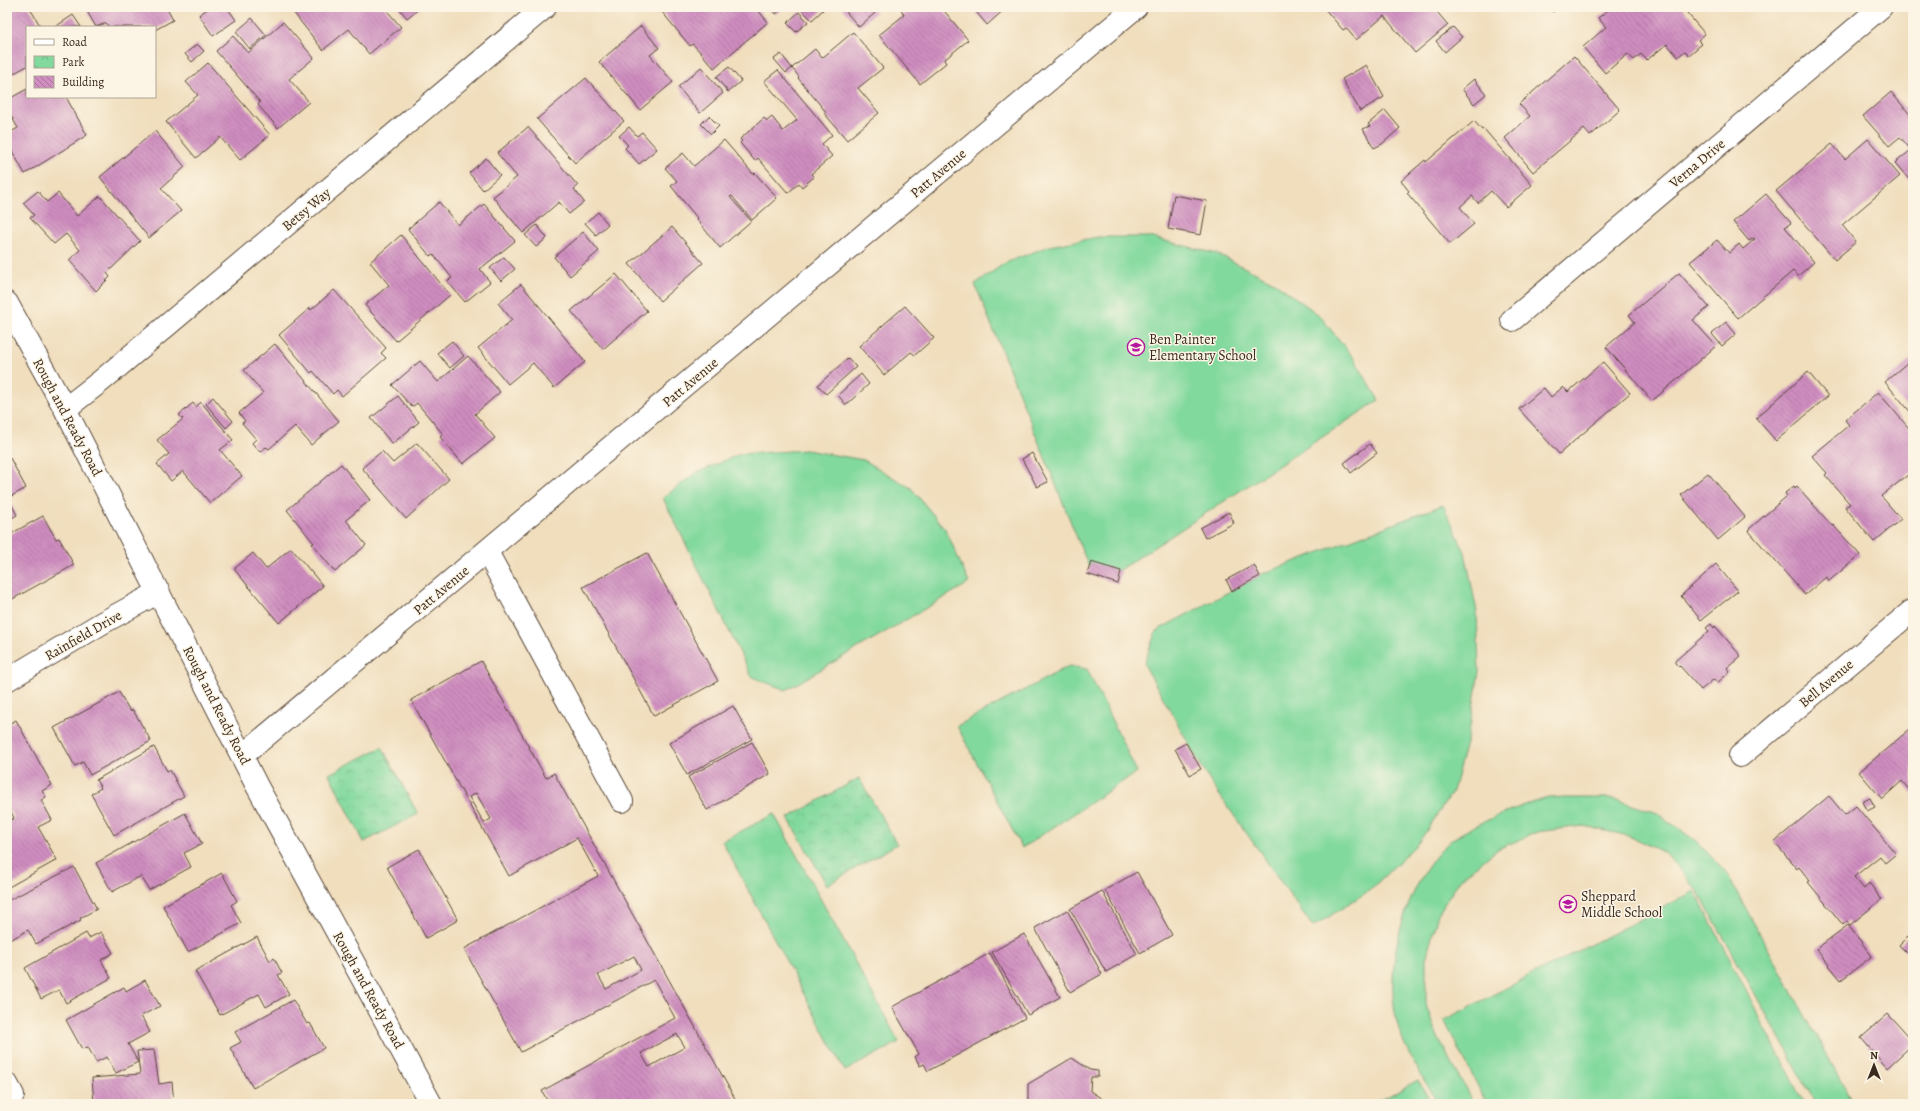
<svg xmlns="http://www.w3.org/2000/svg" width="1920" height="1111" font-family="Alegreya,serif">
  <defs>
    <pattern id="park-crowns" width="20" height="18" patternUnits="userSpaceOnUse"><rect width="20" height="18" fill="#82d99e"/><path d="M2 6a3 3 0 1 1 6 0M12 15a3 3 0 1 1 6 0" fill="none" stroke="#71ba88"/></pattern>
    <pattern id="building-back-hatch" width="6" height="6" patternUnits="userSpaceOnUse"><rect width="6" height="6" fill="#cf8dc0"/><path d="M-1 5l2 2M0 0l6 6M5-1l2 2" fill="none" stroke="#a9739b"/></pattern>
  </defs>
  <rect width="100%" height="100%" fill="#fcf5e5"/>
  <filter id="ink" filterUnits="userSpaceOnUse"><feTurbulence type="fractalNoise" baseFrequency=".025" numOctaves="2"/><feDisplacementMap in="SourceGraphic" scale="8" xChannelSelector="R" yChannelSelector="G"/><feConvolveMatrix kernelMatrix="1 2 1 2 8 2 1 2 1" color-interpolation-filters="sRGB"/></filter>
  <filter id="wash" filterUnits="userSpaceOnUse"><feTurbulence type="fractalNoise" baseFrequency=".012" numOctaves="4" result="noise"/><feDisplacementMap in="SourceGraphic" scale="16" xChannelSelector="R" yChannelSelector="G"/><feGaussianBlur stdDeviation="0.9" result="paint"/><feColorMatrix in="noise" values="0 0 0 0 0 0 0 0 0 0 0 0 0 0 0 0 0 1.4 0 .05"/><feComposite in="paint" operator="in"/></filter>
  <g filter="url(#wash)">
    <rect width="100%" height="100%" fill="#f0debd"/>
    <path fill="url(#park-crowns)" stroke="#5e825e" d="M 382,747 L 418,814 L 364,842 L 329,774 Z
      M 859,778 L 897,844 L 827,885 L 788,818 Z"/>
    <path fill="#82d99e" stroke="#5e825e" d="M 1098,237 L 1149,237 L 1217,254 L 1274,282 L 1319,315 L 1353,357 L 1379,400 L 1116,572 L 1088,565 L 975,284 L 1005,263 L 1049,246 Z
      M 806,450 L 864,460 L 911,488 L 946,530 L 969,583 L 786,690 L 752,677 L 663,498 L 694,474 L 740,454 Z
      M 1443,505 L 1465,552 L 1477,612 L 1479,672 L 1469,732 L 1453,791 L 1419,842 L 1370,890 L 1313,927 L 1211,783 L 1144,664 L 1156,631 L 1262,574 Z
      M 1069,666 L 1087,669 L 1137,772 L 1022,848 L 957,726 Z
      M 1611,798 L 1657,813 L 1696,841 L 1725,871 L 1854,1104 L 1816,1104 L 1698,891 L 1665,853 L 1629,836 L 1583,826 L 1537,832 L 1498,849 L 1461,878 L 1438,914 L 1426,959 L 1426,1005 L 1437,1036 L 1474,1104 L 1438,1104 C 1425,1080 1407,1055 1399,1029 C 1381,971 1404,885 1448,843 C 1464,828 1523,804 1545,799 C 1551,797 1559,798 1566,798 C 1581,798 1596,798 1611,798 Z
      M 774,814 L 899,1042 L 845,1071 L 722,841 Z
      M 1695,891 L 1804,1104 L 1487,1104 L 1444,1020 Z
      M 1418,1080 L 1432,1104 L 1374,1104 Z"/>
    <g id="blocks">
      <path fill="url(#building-back-hatch)" fill-rule="evenodd" d="M 7,7 L 16,7 L 17,10 L 22,7 L 29,7 L 41,27 L 27,27 L 27,66 L 7,77 Z
        M 82,7 L 166,7 L 173,20 L 155,30 L 155,27 L 109,27 L 106,23 L 96,27 L 85,8 L 84,9 Z
        M 210,7 L 227,7 L 236,20 L 213,36 L 199,15 Z
        M 299,7 L 384,7 L 401,27 L 369,54 L 349,29 L 323,50 L 293,12 Z
        M 398,7 L 421,7 L 407,18 Z
        M 668,7 L 755,7 L 768,22 L 714,68 L 693,44 L 690,46 L 662,12 Z
        M 770,7 L 784,7 L 776,14 Z
        M 805,7 L 821,7 L 823,10 L 812,20 L 802,10 Z
        M 842,7 L 871,7 L 876,12 L 859,27 Z
        M 900,7 L 941,7 L 968,40 L 944,60 L 946,63 L 920,84 L 879,35 L 904,15 Z
        M 972,7 L 1007,7 L 987,25 Z
        M 1323,7 L 1433,7 L 1448,25 L 1415,53 L 1384,16 L 1356,40 L 1346,28 L 1343,30 Z
        M 1549,7 L 1559,7 L 1553,12 Z
        M 1612,7 L 1682,7 L 1705,34 L 1698,40 L 1702,44 L 1689,55 L 1685,51 L 1678,57 L 1667,44 L 1647,60 L 1641,54 L 1634,60 L 1628,54 L 1605,73 L 1583,47 L 1606,27 L 1598,18 Z
        M 799,12 L 808,22 L 796,32 L 787,23 Z
        M 73,15 L 81,27 L 55,27 Z
        M 252,18 L 266,35 L 250,49 L 236,32 Z
        M 283,22 L 314,58 L 289,79 L 309,102 L 278,128 L 258,105 L 260,102 L 216,51 L 233,36 L 248,53 Z
        M 641,26 L 659,48 L 650,55 L 673,82 L 640,110 L 599,62 Z
        M 1453,27 L 1462,37 L 1445,52 L 1436,41 Z
        M 853,32 L 883,68 L 858,88 L 879,113 L 847,140 L 824,113 L 826,112 L 798,78 L 799,77 L 792,68 L 815,49 L 822,58 Z
        M 197,44 L 204,51 L 192,62 L 185,54 Z
        M 781,54 L 792,68 L 786,73 L 774,59 Z
        M 1574,56 L 1620,110 L 1590,136 L 1584,129 L 1533,172 L 1505,138 L 1530,116 L 1519,104 Z
        M 208,63 L 270,135 L 240,160 L 220,137 L 196,158 L 166,122 L 198,95 L 186,82 Z
        M 1366,65 L 1384,97 L 1360,111 L 1342,79 Z
        M 701,67 L 723,93 L 700,113 L 678,87 Z
        M 729,67 L 741,81 L 728,92 L 716,77 Z
        M 778,70 L 832,135 L 822,144 L 832,156 L 811,174 L 814,177 L 802,187 L 799,183 L 788,193 L 758,158 L 755,161 L 740,143 L 742,141 L 740,139 L 764,118 L 767,121 L 772,117 L 783,131 L 797,120 L 764,81 Z
        M 586,78 L 624,121 L 575,163 L 537,119 Z
        M 1474,79 L 1486,94 L 1474,104 L 1462,89 Z
        M 27,89 L 27,97 L 66,97 L 87,135 L 25,174 L 7,142 L 7,134 L 18,128 L 7,109 L 7,100 Z
        M 1891,92 L 1913,118 L 1913,184 L 1895,163 L 1911,150 L 1900,137 L 1889,146 L 1863,116 Z
        M 1385,110 L 1400,128 L 1382,144 L 1374,148 L 1363,129 L 1370,126 L 1368,124 Z
        M 709,116 L 719,126 L 711,134 L 701,124 Z
        M 1474,121 L 1482,130 L 1484,129 L 1532,185 L 1506,207 L 1491,191 L 1478,203 L 1472,196 L 1460,207 L 1474,224 L 1450,244 L 1407,193 L 1409,191 L 1401,181 L 1425,160 L 1426,162 Z
        M 528,127 L 578,186 L 574,189 L 584,202 L 569,214 L 559,202 L 523,233 L 493,197 L 517,177 L 497,153 Z
        M 629,127 L 637,136 L 642,132 L 657,149 L 639,164 L 625,148 L 628,145 L 619,136 Z
        M 155,131 L 185,167 L 161,188 L 181,211 L 149,238 L 100,177 Z
        M 1868,139 L 1900,176 L 1842,225 L 1856,242 L 1835,260 L 1776,191 L 1832,144 L 1845,159 Z
        M 724,140 L 753,174 L 755,173 L 777,198 L 752,220 L 732,196 L 730,197 L 751,221 L 720,248 L 697,220 L 698,219 L 671,186 L 677,181 L 665,168 L 683,153 L 694,166 Z
        M 486,158 L 500,175 L 483,190 L 469,173 Z
        M 38,191 L 47,202 L 58,193 L 77,216 L 100,196 L 140,241 L 107,273 L 110,277 L 96,291 L 69,260 L 80,250 L 66,234 L 54,244 L 30,218 L 34,215 L 23,203 Z
        M 1766,194 L 1791,223 L 1785,227 L 1814,262 L 1798,276 L 1793,271 L 1738,318 L 1690,262 L 1717,240 L 1729,253 L 1739,244 L 1743,249 L 1755,239 L 1754,238 L 1749,241 L 1733,222 Z
        M 1174,195 L 1207,201 L 1201,235 L 1168,229 Z
        M 439,202 L 458,225 L 484,204 L 515,241 L 480,269 L 490,282 L 465,302 L 447,281 L 452,278 L 433,254 L 430,256 L 408,229 Z
        M 598,212 L 608,224 L 596,235 L 585,223 Z
        M 537,225 L 547,238 L 536,247 L 525,235 Z
        M 672,227 L 703,263 L 660,301 L 629,264 Z
        M 583,232 L 599,251 L 570,276 L 554,257 Z
        M 401,235 L 450,295 L 396,341 L 365,305 L 389,285 L 370,262 Z
        M 504,257 L 515,269 L 501,281 L 490,268 Z
        M 1679,273 L 1709,307 L 1693,320 L 1716,346 L 1652,401 L 1606,347 L 1635,322 L 1629,315 Z
        M 616,274 L 647,311 L 603,349 L 571,311 Z
        M 521,284 L 585,362 L 554,388 L 533,363 L 508,384 L 478,348 L 512,320 L 498,303 Z
        M 334,290 L 386,348 L 381,353 L 386,358 L 342,396 L 337,390 L 333,394 L 313,371 L 311,373 L 279,335 L 310,308 L 311,310 Z
        M 905,306 L 934,338 L 915,355 L 911,352 L 884,375 L 859,346 Z
        M 1726,322 L 1736,334 L 1722,346 L 1712,334 Z
        M 452,341 L 464,356 L 450,368 L 437,353 Z
        M 275,344 L 339,421 L 311,445 L 295,426 L 269,449 L 266,447 L 260,452 L 252,443 L 256,439 L 242,423 L 245,421 L 239,413 L 263,393 L 244,370 Z
        M 468,356 L 500,392 L 475,414 L 495,438 L 463,464 L 440,437 L 443,434 L 417,403 L 412,407 L 392,385 L 420,361 L 438,382 Z
        M 848,358 L 856,367 L 826,394 L 818,385 Z
        M 1909,361 L 1913,365 L 1913,415 L 1885,382 Z
        M 1603,362 L 1630,393 L 1559,454 L 1519,409 L 1544,388 L 1551,397 L 1563,387 L 1568,392 Z
        M 1808,372 L 1828,396 L 1776,441 L 1756,418 Z
        M 861,374 L 869,384 L 846,405 L 838,395 Z
        M 1878,392 L 1913,433 L 1913,471 L 1881,496 L 1901,519 L 1874,542 L 1845,507 L 1850,504 L 1825,475 L 1827,473 L 1812,456 L 1849,425 L 1845,420 Z
        M 398,396 L 419,422 L 392,444 L 371,418 Z
        M 213,397 L 233,421 L 226,428 L 206,404 Z
        M 201,402 L 233,440 L 220,450 L 242,476 L 210,503 L 183,471 L 171,481 L 157,464 L 169,454 L 157,440 L 183,419 L 179,415 L 193,403 L 196,407 Z
        M 417,443 L 449,479 L 406,519 L 362,468 L 382,451 L 393,463 Z
        M 1370,444 L 1377,453 L 1351,473 L 1344,463 Z
        M 1032,453 L 1048,482 L 1037,487 L 1022,459 Z
        M 10,458 L 26,488 L 8,498 L 17,515 L 7,521 L 7,460 Z
        M 341,464 L 370,500 L 346,520 L 366,545 L 335,572 L 312,544 L 314,543 L 287,510 Z
        M 1708,473 L 1745,517 L 1718,540 L 1681,495 Z
        M 1794,486 L 1795,488 L 1797,486 L 1832,526 L 1833,525 L 1860,555 L 1829,581 L 1826,577 L 1805,595 L 1748,530 L 1787,496 L 1785,493 Z
        M 1229,512 L 1234,523 L 1205,538 L 1200,528 Z
        M 43,516 L 56,539 L 59,538 L 74,565 L 7,602 L 7,536 Z
        M 291,548 L 323,586 L 279,623 L 234,569 L 253,553 L 266,569 Z
        M 647,553 L 718,681 L 654,716 L 583,587 Z
        M 1091,562 L 1121,571 L 1118,584 L 1087,574 Z
        M 1716,564 L 1738,591 L 1701,620 L 1681,596 Z
        M 1254,565 L 1260,576 L 1232,591 L 1226,580 Z
        M 1711,624 L 1714,628 L 1715,626 L 1741,656 L 1727,668 L 1730,672 L 1717,683 L 1714,679 L 1701,690 L 1680,666 L 1679,667 L 1675,663 L 1675,661 L 1709,631 L 1706,628 Z
        M 481,661 L 546,778 L 554,773 L 738,1104 L 549,1104 L 542,1091 L 675,1018 L 654,980 L 521,1052 L 464,949 L 598,876 L 577,838 L 509,876 L 411,700 ZM 476,793 L 491,819 L 484,823 L 469,797 ZM 634,956 L 641,970 L 606,989 L 598,975 ZM 677,1034 L 685,1047 L 649,1067 L 641,1053 Z
        M 119,692 L 130,711 L 133,710 L 151,741 L 90,775 L 83,762 L 75,766 L 54,728 Z
        M 733,706 L 752,739 L 687,775 L 669,743 Z
        M 16,720 L 52,785 L 42,791 L 46,797 L 41,800 L 52,820 L 38,827 L 57,860 L 7,888 L 7,822 L 14,818 L 10,810 L 7,811 L 7,725 Z
        M 1910,729 L 1913,733 L 1913,794 L 1902,781 L 1882,799 L 1859,772 Z
        M 752,742 L 770,774 L 707,810 L 688,777 Z
        M 1186,743 L 1201,769 L 1190,775 L 1175,749 Z
        M 154,747 L 167,771 L 170,770 L 184,796 L 114,835 L 91,794 L 101,788 L 96,780 Z
        M 1829,796 L 1845,815 L 1856,806 L 1896,854 L 1885,863 L 1880,856 L 1854,877 L 1864,889 L 1869,883 L 1882,899 L 1850,925 L 1847,921 L 1843,925 L 1808,882 L 1810,881 L 1799,867 L 1797,869 L 1774,842 Z
        M 1870,798 L 1875,807 L 1867,811 L 1862,802 Z
        M 185,813 L 202,844 L 184,853 L 191,867 L 149,890 L 141,876 L 112,892 L 96,863 Z
        M 419,849 L 458,920 L 426,938 L 387,867 Z
        M 74,867 L 97,909 L 80,918 L 81,920 L 36,944 L 28,930 L 10,940 L 7,936 L 7,901 Z
        M 1137,872 L 1172,935 L 1140,953 L 1105,890 Z
        M 222,873 L 237,901 L 231,905 L 241,923 L 188,952 L 163,906 Z
        M 1102,891 L 1137,954 L 1106,972 L 1070,909 Z
        M 1067,910 L 1102,974 L 1070,992 L 1035,928 Z
        M 1848,925 L 1872,956 L 1841,980 L 1816,949 Z
        M 101,932 L 113,953 L 101,960 L 111,978 L 66,1003 L 59,990 L 41,999 L 25,968 L 86,933 L 89,938 Z
        M 1024,934 L 1060,997 L 1028,1015 L 992,952 Z
        M 1908,936 L 1913,941 L 1913,950 L 1908,954 L 1899,945 Z
        M 257,937 L 270,961 L 274,958 L 282,973 L 278,975 L 289,994 L 266,1007 L 259,994 L 220,1015 L 195,971 Z
        M 990,953 L 1025,1018 L 928,1071 L 924,1064 L 920,1066 L 915,1057 L 919,1054 L 892,1007 Z
        M 145,980 L 160,1006 L 141,1016 L 150,1032 L 128,1044 L 138,1062 L 116,1073 L 107,1057 L 96,1062 L 88,1047 L 82,1049 L 66,1020 L 124,987 L 126,991 Z
        M 293,1000 L 307,1024 L 310,1023 L 324,1048 L 253,1088 L 230,1048 L 241,1042 L 235,1032 Z
        M 1888,1014 L 1913,1042 L 1913,1044 L 1887,1068 L 1861,1038 Z
        M 154,1050 L 159,1084 L 172,1082 L 174,1104 L 94,1104 L 92,1078 L 140,1074 L 137,1051 Z
        M 1072,1058 L 1090,1070 L 1098,1071 L 1098,1077 L 1091,1077 L 1090,1091 L 1110,1104 L 1028,1104 L 1028,1084 Z"/>
    </g>
  </g>
  <g filter="url(#ink)">
    <use href="#blocks" fill-opacity="0" stroke="#564536" stroke-width="1"/>
    <g fill="none" stroke-linecap="round" stroke-linejoin="round">
      <defs>
        <path id="minor" d="M 7,303 L 65,409 L 257,786 L 431,1104
          M 1512,320 L 1881,7
          M 65,409 L 101,381 L 545,7
          M 487,552 L 622,801
          M 7,680 L 102,623 L 159,592
          M 243,755 L 1136,7
          M 1740,756 L 1913,610
          M 7,1084 L 13,1095 L 7,1099"/>
      </defs>
      <use href="#minor" stroke="#564536" stroke-width="24"/>
      <use href="#minor" stroke="#fff" stroke-width="22"/>
    </g>
  </g>
  <defs>
    <symbol id="school-ring" viewBox="-11 -11 22 22"><circle r="9.5" fill="#fcf5e5" stroke="#b5179e" stroke-width="1.5"/><path d="M0-5L7-2L0 1L-7-2ZM-4 1L0 2.5L4 1V4Q0 6-4 4Z" fill="#b5179e"/></symbol>
  </defs>
  <g fill-rule="evenodd">
    <use href="#school-ring" x="1126" y="337" width="20" height="20"/>
    <use href="#school-ring" x="1558" y="894" width="20" height="20"/>
  </g>
  <g text-anchor="middle" stroke-width="3" stroke-linejoin="round" paint-order="stroke">
    <g font-size="14" fill="#3b2a1e" stroke="#fcf5e5">
      <text transform="translate(1697 163) rotate(-40)" y="5">Verna Drive</text>
      <text transform="translate(938 173) rotate(-40)" y="5">Patt Avenue</text>
      <text transform="translate(306 209) rotate(-40)" y="5">Betsy Way</text>
      <text transform="translate(690 382) rotate(-40)" y="5">Patt Avenue</text>
      <text transform="translate(68 417) rotate(62)" y="5">Rough and Ready Road</text>
      <text transform="translate(441 590) rotate(-40)" y="5">Patt Avenue</text>
      <text transform="translate(83 635) rotate(-30)" y="5">Rainfield Drive</text>
      <text transform="translate(1826 683) rotate(-40)" y="5">Bell Avenue</text>
      <text transform="translate(217 705) rotate(63)" y="5">Rough and Ready Road</text>
      <text transform="translate(369 990) rotate(61)" y="5">Rough and Ready Road</text>
    </g>
    <g font-size="14" fill="#3b2a1e" stroke="#fcf5e5" text-anchor="start">
      <text x="1149" y="344">Ben Painter<tspan x="1149" dy="16">Elementary School</tspan></text>
      <text x="1581" y="901">Sheppard<tspan x="1581" dy="16">Middle School</tspan></text>
    </g>
  </g>
  <rect width="1920" height="1111" fill="none" stroke="#fcf5e5" stroke-width="24"/>
  <rect x="26" y="26" width="130" height="72" fill="#fcf5e5" stroke="#afa495"/>
  <rect x="34" y="39" width="20" height="6" fill="#ffffff" stroke="#afa495"/>
  <text x="62" y="46" font-size="12" fill="#3b2a1e">Road</text>
  <rect x="34" y="56" width="20" height="12" fill="url(#park-crowns)" stroke="#afa495"/>
  <text x="62" y="66" font-size="12" fill="#3b2a1e">Park</text>
  <rect x="34" y="76" width="20" height="12" fill="url(#building-back-hatch)" stroke="#afa495"/>
  <text x="62" y="86" font-size="12" fill="#3b2a1e">Building</text>
  <g transform="translate(1874 1065)" stroke="#fcf5e5" stroke-width="3" paint-order="stroke">
  <path d="M0-3L7 15L0 10L-7 15Z" fill="#3b2a1e"/>
  <text y="-6" font-size="11" font-weight="bold" text-anchor="middle" fill="#3b2a1e">N</text>
  </g>
</svg>
